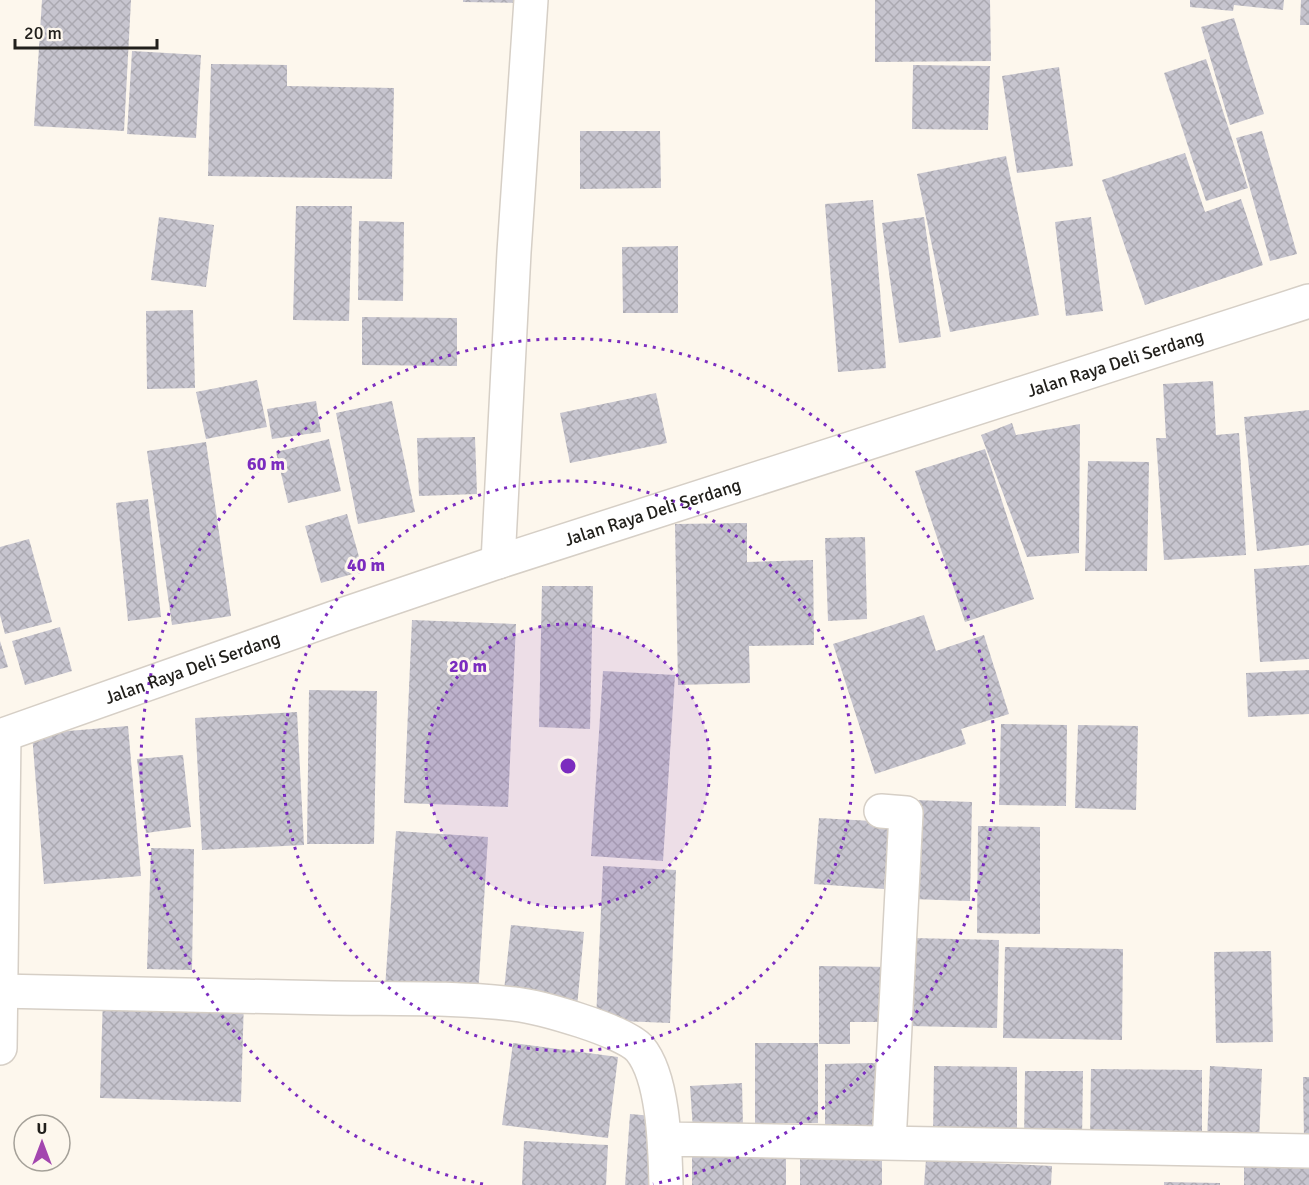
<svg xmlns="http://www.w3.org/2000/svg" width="1309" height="1185" font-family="Signika,sans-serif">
  <defs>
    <pattern id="building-cross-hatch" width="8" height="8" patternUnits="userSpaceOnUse" patternTransform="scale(1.5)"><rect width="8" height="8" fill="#c7c5cf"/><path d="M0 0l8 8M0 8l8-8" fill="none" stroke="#aba9b1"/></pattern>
  </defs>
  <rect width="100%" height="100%" fill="#fdf7ed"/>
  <path fill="url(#building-cross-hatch)" d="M 42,0 L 131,0 L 124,131 L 34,126 Z
    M 463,0 L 521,0 L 521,3 L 463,2 Z
    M 875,0 L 990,0 L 991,61 L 875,62 Z
    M 1190,0 L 1284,0 L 1283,10 L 1234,5 L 1233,11 L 1190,7 Z
    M 1301,0 L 1309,0 L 1309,25 L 1300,25 Z
    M 1234,18 L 1264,114 L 1230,125 L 1201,27 Z
    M 132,51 L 201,55 L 196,138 L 127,134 Z
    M 1206,59 L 1248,188 L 1206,201 L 1164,73 Z
    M 211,64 L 287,65 L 287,86 L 394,88 L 392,179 L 208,176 Z
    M 913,65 L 990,66 L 988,130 L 912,129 Z
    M 1059,67 L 1073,166 L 1017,173 L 1002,76 Z
    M 580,131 L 660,131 L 661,188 L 580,189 Z
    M 1262,131 L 1297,254 L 1270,261 L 1236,138 Z
    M 1185,153 L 1205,212 L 1241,199 L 1263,265 L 1145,305 L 1102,180 Z
    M 1006,156 L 1039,315 L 950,332 L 917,174 Z
    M 873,200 L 886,368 L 838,372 L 825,204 Z
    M 296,206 L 352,206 L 349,321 L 293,320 Z
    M 159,217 L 214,225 L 206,287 L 151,280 Z
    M 924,217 L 941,337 L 899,343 L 882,223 Z
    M 1091,217 L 1103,311 L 1066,316 L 1055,222 Z
    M 359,221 L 404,222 L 403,301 L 358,300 Z
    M 678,246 L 678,313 L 623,313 L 622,247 Z
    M 193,310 L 195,388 L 147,389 L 146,311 Z
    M 362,317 L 457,318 L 457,366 L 362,365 Z
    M 257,380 L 267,427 L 206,439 L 196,392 Z
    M 1213,381 L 1216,435 L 1239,433 L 1246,555 L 1164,560 L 1156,438 L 1166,438 L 1163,384 Z
    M 656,393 L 667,443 L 570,463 L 560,413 Z
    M 316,401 L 321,432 L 272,439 L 267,409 Z
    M 392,401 L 415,512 L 358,524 L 336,413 Z
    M 1309,410 L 1309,545 L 1257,551 L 1244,417 Z
    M 1012,423 L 1016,435 L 1080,424 L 1079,553 L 1027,557 L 981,435 Z
    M 475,437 L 477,494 L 419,496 L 417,438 Z
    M 329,439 L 341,491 L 288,503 L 276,452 Z
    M 206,442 L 231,616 L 172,625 L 147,451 Z
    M 985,449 L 1034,599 L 965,622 L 915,471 Z
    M 1088,461 L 1149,462 L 1147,571 L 1085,571 Z
    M 148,499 L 161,617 L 128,621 L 116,503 Z
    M 347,514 L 363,571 L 321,583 L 305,526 Z
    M 747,523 L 747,562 L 813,560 L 814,645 L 749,646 L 750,683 L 678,685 L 675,524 Z
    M 865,537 L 867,619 L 828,621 L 825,538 Z
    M 29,539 L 52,622 L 5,634 L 0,615 L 0,547 Z
    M 1309,565 L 1309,659 L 1260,662 L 1254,569 Z
    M 542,586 L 593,586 L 590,729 L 539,727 Z
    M 924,615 L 936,651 L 984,635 L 1009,714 L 961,729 L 966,744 L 875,774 L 833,644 Z
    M 412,620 L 516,624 L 508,807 L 404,803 Z
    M 60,627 L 72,671 L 25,685 L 12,641 Z
    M 0,641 L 8,667 L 0,669 Z
    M 1309,670 L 1309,714 L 1248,717 L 1246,673 Z
    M 603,671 L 675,675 L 663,861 L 591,856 Z
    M 309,690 L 377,691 L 374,844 L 307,844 Z
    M 297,712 L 304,845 L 202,850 L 195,718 Z
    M 1001,724 L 1067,725 L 1066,806 L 999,805 Z
    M 1078,725 L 1138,726 L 1136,810 L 1075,808 Z
    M 128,726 L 141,876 L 44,884 L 32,734 Z
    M 183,755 L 191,827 L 146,833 L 137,759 Z
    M 914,800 L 972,802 L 970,901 L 912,899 Z
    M 819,818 L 889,822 L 884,889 L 814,884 Z
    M 978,826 L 1040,827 L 1040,934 L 977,933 Z
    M 396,831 L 488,837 L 478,995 L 385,988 Z
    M 151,848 L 194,849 L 192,970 L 147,969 Z
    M 603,866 L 676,870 L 670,1023 L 596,1020 Z
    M 511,925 L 584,932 L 577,1007 L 503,1000 Z
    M 912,938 L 999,940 L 997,1028 L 910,1026 Z
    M 1005,947 L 1123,949 L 1122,1040 L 1003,1038 Z
    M 1271,951 L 1273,1042 L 1216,1043 L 1214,952 Z
    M 819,966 L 893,967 L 893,1022 L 850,1022 L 850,1044 L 819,1044 Z
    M 103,995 L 244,999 L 241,1102 L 100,1098 Z
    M 513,1043 L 618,1057 L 608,1138 L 502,1125 Z
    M 755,1043 L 818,1043 L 818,1123 L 755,1123 Z
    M 875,1063 L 876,1131 L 825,1131 L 825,1064 Z
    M 934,1066 L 1017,1067 L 1017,1135 L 933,1135 Z
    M 1210,1066 L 1262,1069 L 1259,1143 L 1207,1141 Z
    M 1091,1069 L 1202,1070 L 1202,1142 L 1090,1141 Z
    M 1025,1071 L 1083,1071 L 1082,1142 L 1024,1141 Z
    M 1303,1077 L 1309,1077 L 1309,1140 L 1304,1140 Z
    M 742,1083 L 743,1128 L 693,1130 L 690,1086 Z
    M 630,1114 L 653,1116 L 648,1185 L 625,1185 Z
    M 524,1141 L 608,1145 L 606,1185 L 522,1185 Z
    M 800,1147 L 882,1147 L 882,1185 L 800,1185 Z
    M 692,1153 L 786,1153 L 786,1185 L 692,1185 Z
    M 1244,1155 L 1309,1155 L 1309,1185 L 1244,1185 Z
    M 926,1160 L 1052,1166 L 1051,1185 L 924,1185 Z
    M 1164,1182 L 1220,1183 L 1220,1185 L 1164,1185 Z"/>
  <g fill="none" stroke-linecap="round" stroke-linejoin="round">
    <defs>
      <path id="minor" d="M 498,562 L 514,252 L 531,0
        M 881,811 L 906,813 L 889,1143
        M 2,991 C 112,994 222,996 333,998 C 393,999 453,997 514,1004 C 540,1007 623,1030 640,1049 C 664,1078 665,1148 666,1185
        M 665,1139 L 1309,1151"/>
      <path id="tertiary" d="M 0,1048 L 4,735"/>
      <g id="primary">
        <path id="s1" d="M 0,736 L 342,615 L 498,562 L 1309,301"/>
      </g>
    </defs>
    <use href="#minor" stroke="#d6cfc6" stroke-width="36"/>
    <use href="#tertiary" stroke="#d6cfc6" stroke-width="36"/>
    <use href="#primary" stroke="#d6cfc6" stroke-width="36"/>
    <use href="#minor" stroke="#fff" stroke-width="33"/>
    <use href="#tertiary" stroke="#fff" stroke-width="33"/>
    <use href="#primary" stroke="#fff" stroke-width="33"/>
  </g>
  <circle cx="568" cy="766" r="142" fill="#7b2cbf" fill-opacity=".12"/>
  <g fill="none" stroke="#7b2cbf" stroke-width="3" stroke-dasharray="3 6">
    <circle cx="568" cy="766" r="142"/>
    <circle cx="568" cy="766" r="285"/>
    <path d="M483 1184A427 427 0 1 1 653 1184"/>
  </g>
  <g text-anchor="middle" stroke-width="6" stroke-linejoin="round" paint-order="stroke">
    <g font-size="18" fill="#22201c" stroke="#fdf7ed">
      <text dy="6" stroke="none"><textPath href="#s1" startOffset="1176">Jalan Raya Deli Serdang</textPath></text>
      <text dy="6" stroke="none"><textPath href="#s1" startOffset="690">Jalan Raya Deli Serdang</textPath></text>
      <text dy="6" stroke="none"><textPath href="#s1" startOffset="204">Jalan Raya Deli Serdang</textPath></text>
    </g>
  </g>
  <circle cx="568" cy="766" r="9" fill="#7b2cbf" stroke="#fdf7ed" stroke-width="3"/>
  <g font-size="18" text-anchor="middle" font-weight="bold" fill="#7b2cbf" stroke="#fdf7ed" stroke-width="6" stroke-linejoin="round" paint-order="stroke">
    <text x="266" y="470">60 m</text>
    <text x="366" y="571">40 m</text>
    <text x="468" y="672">20 m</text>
  </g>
  <g transform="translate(42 1143)"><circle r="28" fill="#fdf7ed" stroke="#a5a199" stroke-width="1.5"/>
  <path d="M0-4.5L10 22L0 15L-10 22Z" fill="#a346af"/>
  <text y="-9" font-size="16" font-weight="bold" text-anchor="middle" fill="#22201c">U</text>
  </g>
  <path d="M15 39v9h142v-9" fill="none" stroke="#22201c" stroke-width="3"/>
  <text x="24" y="39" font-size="18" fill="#22201c" stroke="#fdf7ed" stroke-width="4.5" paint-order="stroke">20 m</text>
</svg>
